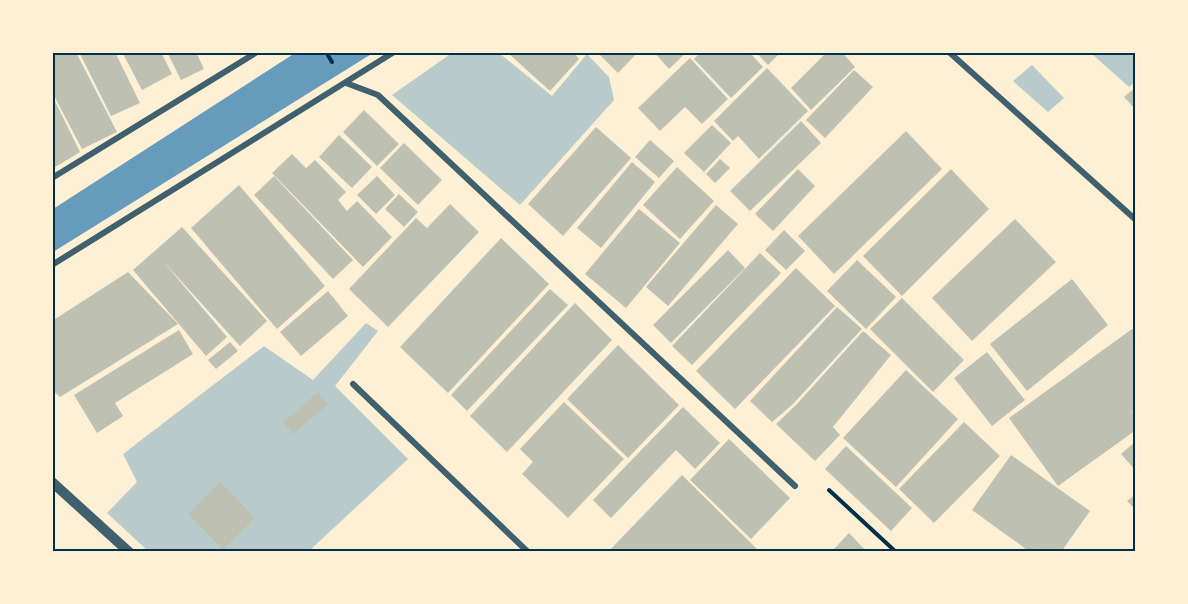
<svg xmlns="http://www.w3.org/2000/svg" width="1188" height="604" font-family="Manrope,sans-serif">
  <rect width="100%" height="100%" fill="#fdf0d5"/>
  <path fill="#b9caca" d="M 499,53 L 552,96 L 587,54 L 609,77 L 614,100 L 520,205 L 392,95 L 452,53 Z
    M 1091,53 L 1135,53 L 1135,82 L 1129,87 Z
    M 1032,65 L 1064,98 L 1048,112 L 1013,81 Z
    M 366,323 L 378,331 L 335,386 L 408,459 L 309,551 L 148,551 L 107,513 L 137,482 L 123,454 L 264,346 L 313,380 Z"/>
  <path fill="#669bbc" d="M 295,53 L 373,53 L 53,252 L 53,209 Z"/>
  <path fill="#bec0b2" d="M 52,52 L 76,52 L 117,132 L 82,149 L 52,92 Z
    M 79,52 L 115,52 L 140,103 L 111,116 Z
    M 122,52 L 161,52 L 172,74 L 142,90 Z
    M 167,52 L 196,52 L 204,69 L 181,80 Z
    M 507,52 L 573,52 L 579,59 L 550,91 Z
    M 597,52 L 638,52 L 618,73 Z
    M 654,52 L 687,52 L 669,69 Z
    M 701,52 L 749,52 L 763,67 L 731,98 L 694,59 Z
    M 756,52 L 781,52 L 768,65 Z
    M 827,52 L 842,52 L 855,67 L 811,110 L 791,88 Z
    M 690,58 L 728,99 L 702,124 L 685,107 L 660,131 L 638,108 Z
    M 767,68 L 808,111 L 759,159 L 738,136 L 733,141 L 714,121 Z
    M 854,70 L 873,87 L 825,138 L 806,120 Z
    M 1136,87 L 1136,110 L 1124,97 Z
    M 52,95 L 80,152 L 52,169 Z
    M 364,110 L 399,144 L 377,166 L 343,132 Z
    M 801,121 L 821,143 L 750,211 L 730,191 Z
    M 712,125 L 731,143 L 704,172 L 684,153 Z
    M 596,127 L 631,158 L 563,236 L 528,204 Z
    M 906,131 L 942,169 L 834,274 L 798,236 Z
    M 339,135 L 372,167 L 352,188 L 319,157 Z
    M 650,140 L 674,161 L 659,178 L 635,157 Z
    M 404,143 L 442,180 L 418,205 L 380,168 Z
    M 292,154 L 306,168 L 315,160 L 346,192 L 338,200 L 347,211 L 357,201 L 392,237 L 363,267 L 272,173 Z
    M 720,159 L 730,168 L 715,183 L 706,174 Z
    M 632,162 L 655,182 L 601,248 L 577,228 Z
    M 677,167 L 714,201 L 680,239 L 643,205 Z
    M 798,169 L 815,186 L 773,231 L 755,214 Z
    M 951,169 L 989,209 L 902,296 L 863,256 Z
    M 274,176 L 353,260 L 333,279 L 254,195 Z
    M 377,176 L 395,195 L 376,214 L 357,195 Z
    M 239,185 L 325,286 L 277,329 L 191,228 Z
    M 399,194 L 418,212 L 404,227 L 385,209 Z
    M 450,204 L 479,232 L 388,327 L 349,289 L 416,218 L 427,228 Z
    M 716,205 L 738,224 L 668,306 L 646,287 Z
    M 639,209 L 680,243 L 626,308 L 585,274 Z
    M 1015,219 L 1056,262 L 972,341 L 932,298 Z
    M 182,227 L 267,321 L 240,346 L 162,260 L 227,337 L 206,356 L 133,270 Z
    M 784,230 L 805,251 L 786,270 L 765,250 Z
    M 501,238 L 549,284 L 448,393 L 400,347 Z
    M 728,250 L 745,268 L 671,343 L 653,325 Z
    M 760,253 L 781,273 L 692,365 L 672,346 Z
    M 857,260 L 896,297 L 866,329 L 827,291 Z
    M 796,268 L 835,306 L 735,409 L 696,371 Z
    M 128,272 L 178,324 L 60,397 L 52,390 L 52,321 Z
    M 1072,279 L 1108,325 L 1027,391 L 990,344 Z
    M 550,289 L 568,305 L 467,411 L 451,395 Z
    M 328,291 L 348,316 L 301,356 L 280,332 Z
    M 902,298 L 964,360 L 933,392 L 870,329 Z
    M 575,303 L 612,340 L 507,452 L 470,416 Z
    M 837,307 L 862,329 L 792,405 L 772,422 L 750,401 Z
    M 1132,329 L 1136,333 L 1136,409 L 1132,411 L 1136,417 L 1136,430 L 1058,486 L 1009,418 Z
    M 179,330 L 193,354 L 115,403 L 123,416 L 97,433 L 74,395 Z
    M 863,331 L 891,355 L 833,427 L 840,435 L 815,461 L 776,424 L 796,405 Z
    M 230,342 L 238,351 L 216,369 L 208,360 Z
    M 618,345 L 679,405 L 628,458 L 567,399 Z
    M 987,352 L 1025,400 L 992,426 L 954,378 Z
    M 906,370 L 958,419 L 896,487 L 843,438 Z
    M 318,392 L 328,404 L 293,434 L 283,423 Z
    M 564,402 L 624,459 L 568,518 L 522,474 L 533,462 L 520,449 Z
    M 683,407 L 720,443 L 695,469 L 676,450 L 611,518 L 593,500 Z
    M 964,422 L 1000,456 L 934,523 L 899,489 Z
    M 729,439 L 790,498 L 751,539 L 690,480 Z
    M 1136,441 L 1136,471 L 1121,454 Z
    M 846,446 L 912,508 L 891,531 L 825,469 Z
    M 1011,455 L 1090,511 L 1061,552 L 1030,552 L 972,510 Z
    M 682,475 L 760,552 L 608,552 Z
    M 220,482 L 255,518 L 223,550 L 188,514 Z
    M 1136,494 L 1136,510 L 1127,501 Z
    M 849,533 L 867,552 L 831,552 Z"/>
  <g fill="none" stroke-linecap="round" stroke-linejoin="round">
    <path stroke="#003049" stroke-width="4" d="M 326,52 L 332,62
      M 829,490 L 896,552"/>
    <path stroke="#3f606c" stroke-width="6" d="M 949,52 L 1136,220
      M 346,83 L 378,95 L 795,486
      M 52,178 L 257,52
      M 52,265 L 394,52
      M 353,384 L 528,552"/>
    <path stroke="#3f606c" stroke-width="10" d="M 52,482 L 129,552"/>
  </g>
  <rect width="1188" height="604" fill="none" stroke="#fdf0d5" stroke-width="108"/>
  <rect x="54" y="54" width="1080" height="496" fill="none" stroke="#003049" stroke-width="2"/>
</svg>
